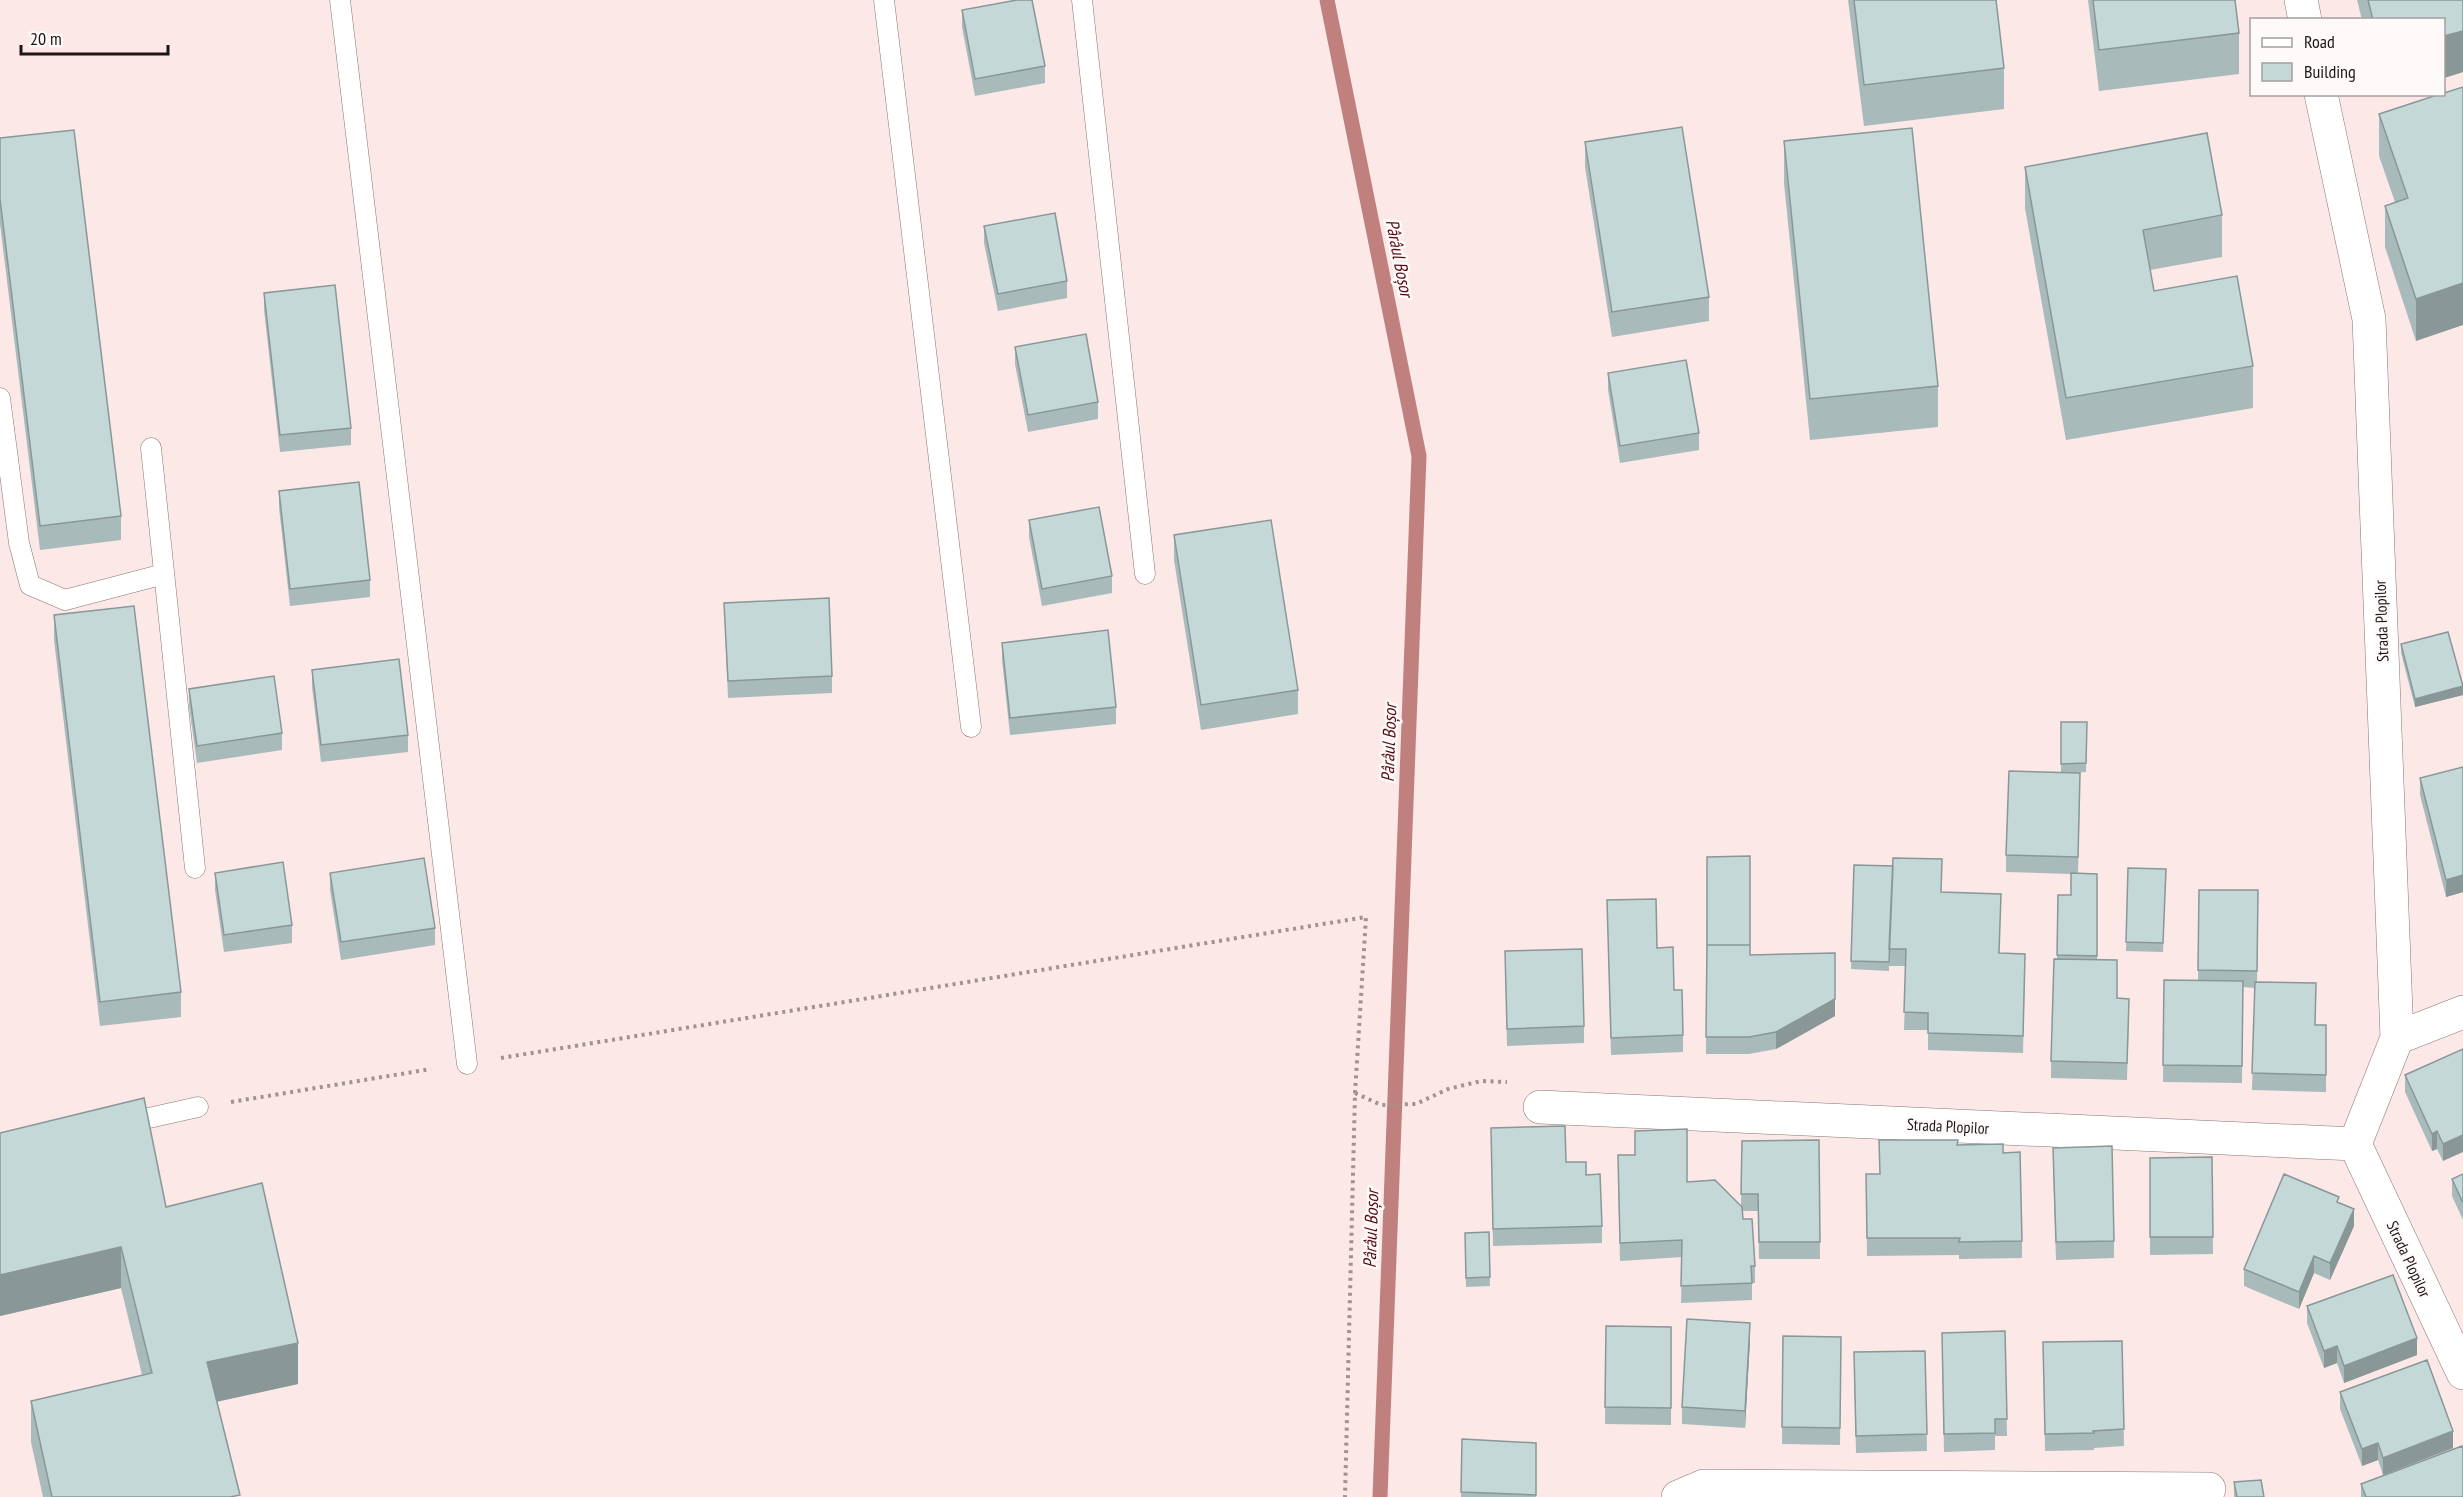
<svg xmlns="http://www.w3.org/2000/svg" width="2463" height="1497" font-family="'PT Sans Narrow',sans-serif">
  <rect width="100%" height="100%" fill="#fce8e7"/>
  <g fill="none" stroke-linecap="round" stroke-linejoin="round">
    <path stroke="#c0817e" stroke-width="15" d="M 1327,0 L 1419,456 L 1380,1497"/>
    <defs>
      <path id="lane" d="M 340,0 L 467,1064
        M 884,0 L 971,727
        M 1082,0 L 1145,574
        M 0,398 L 19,543 L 30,585 L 65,600 L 164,574
        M 151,448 L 195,868
        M 122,1124 L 198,1107"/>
      <path id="street" d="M 2301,0 L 2305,20
        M 2321,94 L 2369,319 L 2397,1038 L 2355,1144 L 2463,1373
        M 2397,1038 L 2463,1012
        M 1540,1107 L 2355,1144
        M 1678,1497 L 1704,1486 L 2209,1489"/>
    </defs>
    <use href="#lane" stroke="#877675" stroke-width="21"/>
    <use href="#street" stroke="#877675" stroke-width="34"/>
    <path stroke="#a09291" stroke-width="4" stroke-dasharray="3 4.5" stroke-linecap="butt" d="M 501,1058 L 1366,917 L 1355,1093 L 1345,1497
      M 1355,1093 L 1381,1105 L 1416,1104 L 1448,1089 L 1481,1081 L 1507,1082
      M 231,1102 L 431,1069"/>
    <use href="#lane" stroke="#fff" stroke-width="20"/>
    <use href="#street" stroke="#fff" stroke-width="33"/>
  </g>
  <path fill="#a9baba" d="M 1848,0 L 1996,0 L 2004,68 L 2004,109 L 1864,126 Z
    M 2088,0 L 2235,0 L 2239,33 L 2239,74 L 2099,91 Z
    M 2357,0 L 2463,0 L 2463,72 L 2444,78 L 2444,20 L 2362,20 Z
    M 962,10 L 1045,66 L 1045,83 L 975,96 L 962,27 Z
    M 2440,94 L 2416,341 L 2385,247 L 2385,206 L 2395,202 L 2379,156 L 2379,114 Z
    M 0,138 L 121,516 L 121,540 L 40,550 L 0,224 Z
    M 1784,141 L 1938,386 L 1938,427 L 1810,440 L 1784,183 Z
    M 1585,142 L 1709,297 L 1709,321 L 1612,337 L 1585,167 Z
    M 2025,167 L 2222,215 L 2222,257 L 2150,270 L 2154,291 L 2253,366 L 2253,408 L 2066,440 L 2025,208 Z
    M 984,226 L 1067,281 L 1067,298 L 998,311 L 984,243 Z
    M 264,293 L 351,428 L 351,445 L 280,452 L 264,310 Z
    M 1015,347 L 1098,402 L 1098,419 L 1028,432 L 1015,364 Z
    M 1608,373 L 1699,433 L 1699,450 L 1620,463 L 1608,390 Z
    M 279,491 L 370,580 L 370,597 L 290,606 L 279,508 Z
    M 1029,520 L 1112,576 L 1112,593 L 1042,606 L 1029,537 Z
    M 1174,535 L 1298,690 L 1298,714 L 1201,730 L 1174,560 Z
    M 724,603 L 832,676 L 832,693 L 728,698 Z
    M 54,615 L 181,992 L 181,1017 L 100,1026 L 54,640 Z
    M 1002,643 L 1116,707 L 1116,724 L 1010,735 L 1002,660 Z
    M 2401,644 L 2463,695 L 2415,707 L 2401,653 Z
    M 312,670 L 408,735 L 408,752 L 321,762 L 312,687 Z
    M 189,689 L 282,733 L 282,750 L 197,763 L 189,706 Z
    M 2061,722 L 2087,722 L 2086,772 L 2075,773 L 2080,790 L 2078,873 L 2097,874 L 2097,959 L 2117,998 L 2129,1016 L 2127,1080 L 2051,1078 L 2051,1061 L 2057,959 L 2058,895 L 2071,895 L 2071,874 L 2006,872 L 2006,855 L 2061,772 Z
    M 2463,767 L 2463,892 L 2446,897 L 2420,795 L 2420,778 Z
    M 1707,857 L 1750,955 L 1835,1016 L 1776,1049 L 1749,1054 L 1706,1054 Z
    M 1854,865 L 1942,892 L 2000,953 L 2025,971 L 2023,1053 L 1928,1050 L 1928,1030 L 1904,1030 L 1906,966 L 1889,966 L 1889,964 L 1889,971 L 1851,969 Z
    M 2128,868 L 2166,869 L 2163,952 L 2126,951 Z
    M 215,873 L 292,925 L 292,943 L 224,952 L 215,890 Z
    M 330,873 L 435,928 L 435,945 L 341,960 L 330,890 Z
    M 2199,890 L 2258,890 L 2257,982 L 2315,1025 L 2326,1025 L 2326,1092 L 2252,1090 L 2255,988 L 2243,987 L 2242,1083 L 2163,1082 L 2164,980 L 2198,981 Z
    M 1607,900 L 1657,948 L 1674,990 L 1683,1035 L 1683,1052 L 1611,1055 Z
    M 1505,951 L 1584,1026 L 1584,1043 L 1507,1046 Z
    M 2463,1049 L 2443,1161 L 2437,1149 L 2432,1151 L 2405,1092 L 2405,1075 Z
    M 0,1133 L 166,1207 L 298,1384 L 217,1401 L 230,1497 L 43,1497 L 31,1442 L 31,1401 L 142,1375 L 121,1288 L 0,1316 Z
    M 1819,1140 L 1820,1259 L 1759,1259 L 1758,1211 L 1742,1211 L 1743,1219 L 1755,1266 L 1755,1283 L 1752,1283 L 1752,1300 L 1681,1303 L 1682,1257 L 1620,1261 L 1618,1172 L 1687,1182 L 1741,1206 L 1742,1141 Z
    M 1491,1145 L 1566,1162 L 1586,1175 L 1602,1226 L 1602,1243 L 1493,1246 Z
    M 1958,1145 L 2003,1153 L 2022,1241 L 2022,1258 L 1959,1259 L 1959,1255 L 1867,1256 L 1866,1174 L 1879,1174 Z
    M 2212,1157 L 2213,1254 L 2150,1255 L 2150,1158 Z
    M 2053,1165 L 2114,1241 L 2114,1258 L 2056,1260 Z
    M 2463,1174 L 2463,1220 L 2452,1196 L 2452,1179 Z
    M 2339,1203 L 2354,1226 L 2330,1280 L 2314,1273 L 2299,1309 L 2244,1286 L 2244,1269 Z
    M 1489,1232 L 1490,1286 L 1466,1287 L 1465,1233 Z
    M 2307,1306 L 2417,1355 L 2344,1383 L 2337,1363 L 2324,1368 L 2307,1323 Z
    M 1606,1326 L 1671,1327 L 1671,1425 L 1605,1424 Z
    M 2005,1331 L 2007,1436 L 1995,1436 L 1995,1450 L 1944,1452 L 1942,1333 Z
    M 1783,1336 L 1841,1337 L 1840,1445 L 1782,1444 Z
    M 1750,1340 L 1745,1428 L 1682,1424 L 1682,1407 Z
    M 2122,1341 L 2124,1446 L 2094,1448 L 2094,1450 L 2045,1451 L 2043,1342 Z
    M 1925,1351 L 1927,1451 L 1856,1453 L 1854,1369 Z
    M 2340,1392 L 2453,1448 L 2383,1475 L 2378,1460 L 2362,1466 L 2340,1409 Z
    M 1462,1439 L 1536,1443 L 1536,1497 L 1461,1497 Z
    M 2234,1482 L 2264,1497 L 2234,1497 Z
    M 2361,1484 L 2463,1497 L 2361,1497 Z"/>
  <path fill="#899797" d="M 2463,31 L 2463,72 L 2444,78 L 2444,36 Z
    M 2463,283 L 2463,325 L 2416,341 L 2416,299 Z
    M 2463,686 L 2463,695 L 2415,707 L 2415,699 Z
    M 2463,875 L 2463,892 L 2446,897 L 2446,880 Z
    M 1835,999 L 1835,1016 L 1776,1049 L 1776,1032 Z
    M 2437,1131 L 2437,1149 L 2432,1151 L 2432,1134 Z
    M 2463,1135 L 2463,1152 L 2443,1161 L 2443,1144 Z
    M 2354,1209 L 2354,1226 L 2330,1280 L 2330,1263 Z
    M 121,1247 L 121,1288 L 0,1316 L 0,1275 Z
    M 2314,1256 L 2314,1273 L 2299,1309 L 2299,1292 Z
    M 1750,1323 L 1750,1340 L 1745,1428 L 1745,1411 Z
    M 2417,1338 L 2417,1355 L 2344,1383 L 2344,1366 Z
    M 298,1343 L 298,1384 L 207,1404 L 207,1362 Z
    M 2337,1346 L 2337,1363 L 2324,1368 L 2324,1351 Z
    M 2453,1431 L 2453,1448 L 2383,1475 L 2383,1458 Z
    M 2378,1443 L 2378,1460 L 2362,1466 L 2362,1449 Z"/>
  <path fill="#c4d8d8" stroke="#899797" stroke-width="1.5" d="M 1017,0 L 1032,0 L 1045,66 L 975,79 L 962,10 Z
    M 1854,0 L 1996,0 L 2004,68 L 1864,85 Z
    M 2093,0 L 2235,0 L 2239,33 L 2099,50 Z
    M 2368,0 L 2463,0 L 2463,31 L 2444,36 L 2444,20 L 2373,20 Z
    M 2463,87 L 2463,283 L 2416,299 L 2385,206 L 2408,198 L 2379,114 L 2440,94 L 2444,94 L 2444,93 Z
    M 1682,127 L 1709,297 L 1612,312 L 1585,142 Z
    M 1912,128 L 1938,386 L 1810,399 L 1784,141 Z
    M 74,130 L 121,516 L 40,526 L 0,199 L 0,138 Z
    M 2207,133 L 2222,215 L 2143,230 L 2154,291 L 2237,276 L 2253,366 L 2066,398 L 2025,167 Z
    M 1055,213 L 1067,281 L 998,294 L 984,226 Z
    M 335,285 L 351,428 L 280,435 L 264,293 Z
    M 1086,334 L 1098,402 L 1028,415 L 1015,347 Z
    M 1686,360 L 1699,433 L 1620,446 L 1608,373 Z
    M 359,482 L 370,580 L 290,589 L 279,491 Z
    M 1099,507 L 1112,576 L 1042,589 L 1029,520 Z
    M 1271,520 L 1298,690 L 1201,705 L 1174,535 Z
    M 829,598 L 832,676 L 728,681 L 724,603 Z
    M 134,606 L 181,992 L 100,1002 L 54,615 Z
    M 1108,630 L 1116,707 L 1010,718 L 1002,643 Z
    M 2448,632 L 2463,686 L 2415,699 L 2401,644 Z
    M 399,659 L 408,735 L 321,745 L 312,670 Z
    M 274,676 L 282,733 L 197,746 L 189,689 Z
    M 2061,722 L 2087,722 L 2086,763 L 2061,764 Z
    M 2463,767 L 2463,875 L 2446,880 L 2420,778 Z
    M 2009,771 L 2080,773 L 2078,857 L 2006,855 Z
    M 1750,856 L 1750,948 L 1750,945 L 1707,945 L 1707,857 Z
    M 424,858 L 435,928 L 341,942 L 330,873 Z
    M 1893,858 L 1942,859 L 1941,892 L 2001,894 L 1999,953 L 2025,954 L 2023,1036 L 1928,1033 L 1928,1013 L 1904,1012 L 1906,949 L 1889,949 Z
    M 283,862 L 292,925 L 224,935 L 215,873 Z
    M 1854,865 L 1893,866 L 1889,962 L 1851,961 Z
    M 2128,868 L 2166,869 L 2163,943 L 2126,942 Z
    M 2071,873 L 2097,874 L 2097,956 L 2057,955 L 2058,895 L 2071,895 Z
    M 2199,890 L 2258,890 L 2257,971 L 2198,970 Z
    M 1656,899 L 1657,948 L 1673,947 L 1674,990 L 1682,990 L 1683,1035 L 1611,1038 L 1607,900 Z
    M 1707,945 L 1750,945 L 1750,955 L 1835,953 L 1835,999 L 1776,1032 L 1749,1037 L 1706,1037 Z
    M 1582,949 L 1584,1026 L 1507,1029 L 1505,951 Z
    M 2054,959 L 2117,960 L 2117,998 L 2129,999 L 2127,1063 L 2051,1061 Z
    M 2164,980 L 2243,981 L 2242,1066 L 2163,1065 Z
    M 2255,982 L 2316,983 L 2315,1025 L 2326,1025 L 2326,1075 L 2252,1073 Z
    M 2463,1049 L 2463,1135 L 2443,1144 L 2437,1131 L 2432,1134 L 2405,1075 Z
    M 144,1098 L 166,1207 L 262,1183 L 298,1343 L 207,1362 L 240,1495 L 230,1497 L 52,1497 L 31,1401 L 152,1373 L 121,1247 L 0,1275 L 0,1133 Z
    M 1565,1126 L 1566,1162 L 1586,1162 L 1586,1175 L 1600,1174 L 1602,1226 L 1493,1229 L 1491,1128 Z
    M 1687,1129 L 1687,1182 L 1715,1180 L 1742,1207 L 1743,1219 L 1752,1219 L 1755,1266 L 1751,1266 L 1752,1283 L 1681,1286 L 1682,1240 L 1620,1243 L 1618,1155 L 1635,1155 L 1635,1131 Z
    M 1819,1140 L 1820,1242 L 1759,1242 L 1758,1194 L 1741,1194 L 1742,1141 Z
    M 1879,1140 L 1958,1140 L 1957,1145 L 2003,1144 L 2003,1153 L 2020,1152 L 2022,1241 L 1959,1242 L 1960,1238 L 1867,1238 L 1866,1174 L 1880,1174 Z
    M 2112,1146 L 2114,1241 L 2056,1242 L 2053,1148 Z
    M 2212,1157 L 2213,1237 L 2150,1237 L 2150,1158 Z
    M 2284,1174 L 2339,1197 L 2337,1202 L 2354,1209 L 2330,1263 L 2314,1256 L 2299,1292 L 2244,1269 Z
    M 2463,1174 L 2463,1203 L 2452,1179 Z
    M 1489,1232 L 1490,1277 L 1466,1278 L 1465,1233 Z
    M 2393,1275 L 2417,1338 L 2344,1366 L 2337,1346 L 2324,1351 L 2307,1306 Z
    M 1687,1319 L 1750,1323 L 1745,1411 L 1682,1407 Z
    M 1606,1326 L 1671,1327 L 1671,1408 L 1605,1407 Z
    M 2005,1331 L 2007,1419 L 1995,1419 L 1995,1433 L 1944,1434 L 1942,1333 Z
    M 1783,1336 L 1841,1337 L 1840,1428 L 1782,1427 Z
    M 2122,1341 L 2124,1429 L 2093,1431 L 2094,1433 L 2045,1434 L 2043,1342 Z
    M 1925,1351 L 1927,1434 L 1856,1436 L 1854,1352 Z
    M 2427,1360 L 2453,1431 L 2383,1458 L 2378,1443 L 2362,1449 L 2340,1392 Z
    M 1462,1439 L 1536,1443 L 1536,1495 L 1461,1492 Z
    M 2462,1446 L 2463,1449 L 2463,1497 L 2366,1497 L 2361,1484 Z
    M 2261,1480 L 2264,1497 L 2237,1497 L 2234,1482 Z"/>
  <g text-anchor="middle" stroke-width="5" stroke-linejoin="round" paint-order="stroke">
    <g font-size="16" fill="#1d1616" stroke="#fefaf9">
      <text transform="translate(2381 621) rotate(-92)" y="6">Strada Plopilor</text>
      <text transform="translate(1948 1126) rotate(3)" y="6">Strada Plopilor</text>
      <text transform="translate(2409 1259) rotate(65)" y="6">Strada Plopilor</text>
    </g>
    <g font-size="18" font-style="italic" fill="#570912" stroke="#fefaf9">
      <text transform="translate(1399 258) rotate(79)" y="6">Pârâul Boșor</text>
      <text transform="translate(1389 743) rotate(-88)" y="6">Pârâul Boșor</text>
      <text transform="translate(1371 1229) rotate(-88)" y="6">Pârâul Boșor</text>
    </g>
  </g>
  <rect x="2250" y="18" width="195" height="78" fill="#fefaf9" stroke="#a49f9e" stroke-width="1.5"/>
  <rect x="2262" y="38" width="30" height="9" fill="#ffffff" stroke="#a49f9e" stroke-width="1.5"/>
  <text x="2304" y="48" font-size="18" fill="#1d1616">Road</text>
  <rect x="2262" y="63" width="30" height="18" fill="#c4d8d8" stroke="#a49f9e" stroke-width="1.5"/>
  <text x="2304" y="78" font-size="18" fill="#1d1616">Building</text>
  <path d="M21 45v9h147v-9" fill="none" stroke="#1d1616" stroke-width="3"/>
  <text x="30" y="45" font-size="18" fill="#1d1616" stroke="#fefaf9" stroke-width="4.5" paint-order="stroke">20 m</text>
</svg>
